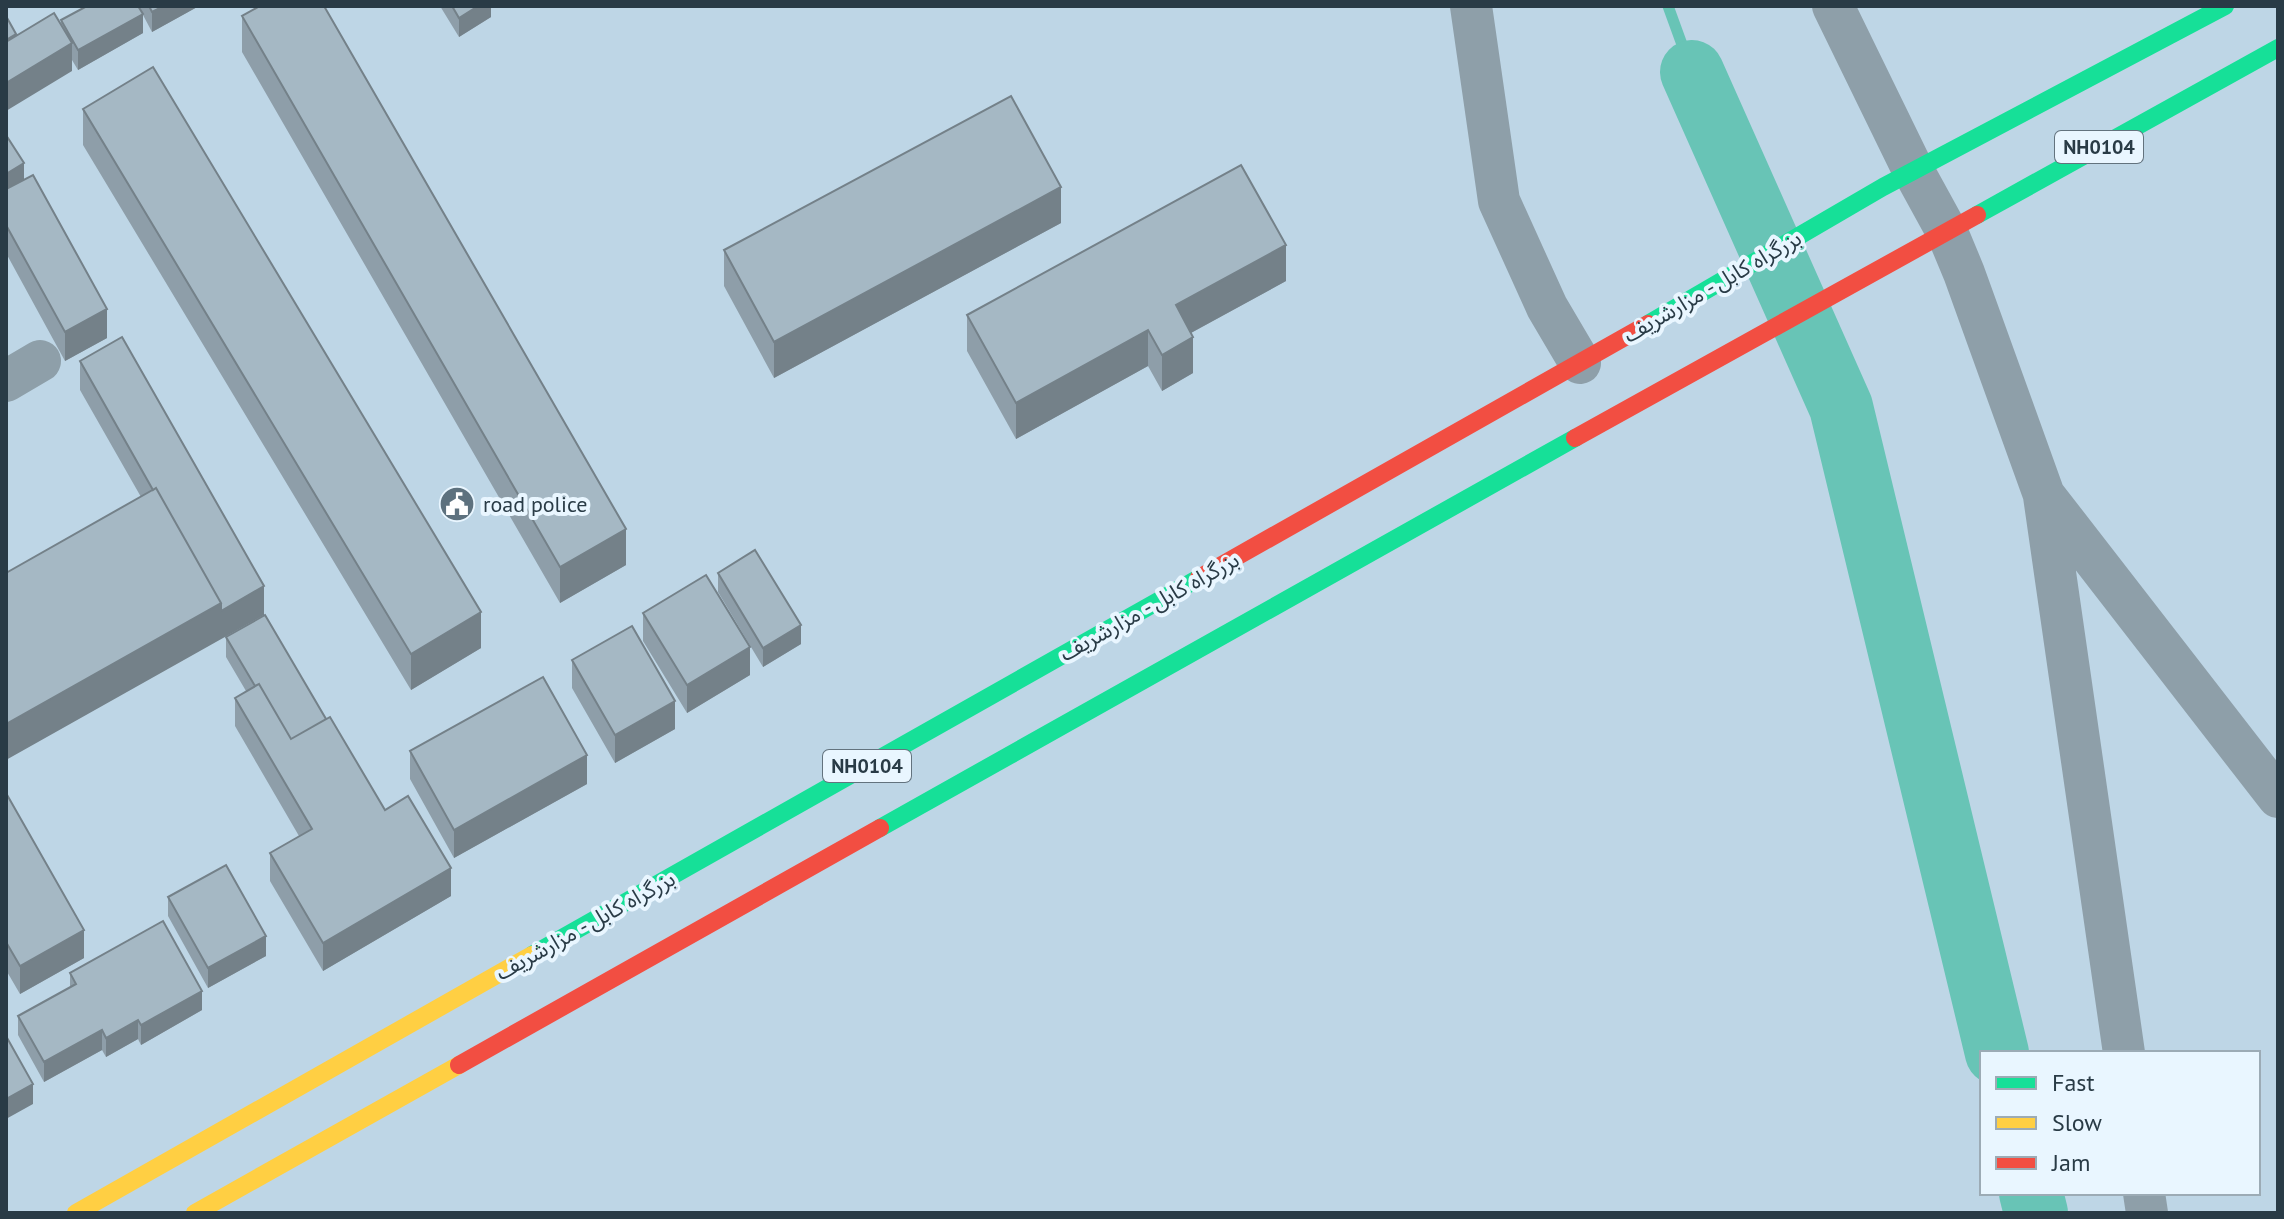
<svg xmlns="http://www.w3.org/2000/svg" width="2284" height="1219" font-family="'PT Sans','Noto Sans Arabic',sans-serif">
  <rect width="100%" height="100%" fill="#bed6e6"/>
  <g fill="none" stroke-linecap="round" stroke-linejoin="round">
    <path stroke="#68c4b6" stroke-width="11" d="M 1668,6 L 1692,72"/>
    <path stroke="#68c4b6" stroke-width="64" d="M 1692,72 L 1841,407 L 1997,1053
      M 2031,1193 L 2036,1213"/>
    <path stroke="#8e9fa9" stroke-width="42" d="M 1471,6 L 1499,201 L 1547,307 L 1580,363
      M 1833,6 L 1913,170 L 1947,232 L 1964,273 L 2044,495 L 2278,797
      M 6,381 L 40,361
      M 2044,496 L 2124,1053
      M 2144,1193 L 2147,1213"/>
    <path stroke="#16e098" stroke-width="18" d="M 1977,215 L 2278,48
      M 1648,324 L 1883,187 L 2225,6
      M 880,828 L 1575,438
      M 532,955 L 1199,578"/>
    <path stroke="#ffcf43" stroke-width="18" d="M 76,1213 L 532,955
      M 195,1213 L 459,1065"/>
    <path stroke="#f24e42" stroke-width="18" d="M 1575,438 L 1977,215
      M 1199,578 L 1648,324
      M 459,1065 L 880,828"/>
  </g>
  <path fill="#8e9ea9" d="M 87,6 L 199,6 L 152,32 L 143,15 L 143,33 L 78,70 L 72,60 L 72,71 L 16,35 L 61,24 L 61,20 Z
    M 440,6 L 491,6 L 491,17 L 459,37 Z
    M 242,16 L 626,565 L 560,603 L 242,52 Z
    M 83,109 L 481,648 L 411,690 L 83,145 Z
    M 6,135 L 24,180 L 107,338 L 65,361 L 6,253 Z
    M 1061,223 L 774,378 L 724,286 L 724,250 Z
    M 1286,281 L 1191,333 L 1193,373 L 1162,391 L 1148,366 L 1016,439 L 967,351 L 967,315 Z
    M 80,361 L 264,615 L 141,497 L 80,390 Z
    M 718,573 L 801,644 L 763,667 L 718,592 Z
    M 643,613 L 750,675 L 687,713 L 643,641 Z
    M 226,637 L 326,719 L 385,810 L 451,896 L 323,971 L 270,881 L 270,853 L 299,836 L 235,726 L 235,698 L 246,691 L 226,657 Z
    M 572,660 L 675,729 L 615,763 L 572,688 Z
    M 410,751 L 587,784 L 454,858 L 410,779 Z
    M 6,793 L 84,958 L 20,994 L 6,970 Z
    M 168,897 L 266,956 L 208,988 L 168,916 Z
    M 70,973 L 202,1010 L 141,1045 L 138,1039 L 106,1057 L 102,1050 L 44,1082 L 18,1035 L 18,1016 L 70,987 Z"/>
  <path fill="#748189" d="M 164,6 L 199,6 L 152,32 L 152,12 Z
    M 478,6 L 491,6 L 491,17 L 459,37 L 459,18 Z
    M 143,14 L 143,33 L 78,70 L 78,50 Z
    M 72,43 L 72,71 L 6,111 L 6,83 Z
    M 24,163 L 24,192 L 6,202 L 6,174 Z
    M 1061,187 L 1061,223 L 774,378 L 774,342 Z
    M 1286,245 L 1286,281 L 1176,341 L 1176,305 Z
    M 107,309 L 107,338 L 65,361 L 65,332 Z
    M 1148,330 L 1148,366 L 1016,439 L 1016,403 Z
    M 1193,337 L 1193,373 L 1162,391 L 1162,355 Z
    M 626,529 L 626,565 L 560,603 L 560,567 Z
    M 264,586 L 264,615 L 6,760 L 6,724 L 221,603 Z
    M 481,612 L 481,648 L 411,690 L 411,654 Z
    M 801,625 L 801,644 L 763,667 L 763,648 Z
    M 750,647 L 750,675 L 687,713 L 687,685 Z
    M 675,701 L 675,729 L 615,763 L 615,735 Z
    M 587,755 L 587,784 L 454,858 L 454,830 Z
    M 451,868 L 451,896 L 323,971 L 323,943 Z
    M 84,930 L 84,958 L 20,994 L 20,966 Z
    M 266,936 L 266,956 L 208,988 L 208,968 Z
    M 202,991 L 202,1010 L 141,1045 L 141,1025 Z
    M 138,1020 L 138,1039 L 106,1057 L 106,1038 Z
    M 102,1030 L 102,1050 L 44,1082 L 44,1062 Z
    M 33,1084 L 33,1104 L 6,1119 L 6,1099 Z"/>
  <path fill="#a5b8c4" stroke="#748189" stroke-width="2" d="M 87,6 L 138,6 L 143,14 L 78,50 L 61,20 Z
    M 149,6 L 164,6 L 152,12 Z
    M 260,6 L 324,6 L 626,529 L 560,567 L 242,16 Z
    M 452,6 L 478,6 L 459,18 Z
    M 54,13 L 72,43 L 6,83 L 6,42 Z
    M 6,16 L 16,34 L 6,40 Z
    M 153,67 L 481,612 L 411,654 L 83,109 Z
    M 1011,96 L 1061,187 L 774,342 L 724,250 Z
    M 6,135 L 24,163 L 6,174 Z
    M 1241,165 L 1286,245 L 1176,305 L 1193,337 L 1162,355 L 1148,330 L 1016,403 L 967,315 Z
    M 33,175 L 107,309 L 65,332 L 6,225 L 6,189 Z
    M 122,337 L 264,586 L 221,611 L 221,603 L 156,488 L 153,490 L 80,361 Z
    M 156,488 L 221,603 L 6,724 L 6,573 Z
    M 755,550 L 801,625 L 763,648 L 718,573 Z
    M 706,575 L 750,647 L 687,685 L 643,613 Z
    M 265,615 L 326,719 L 291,739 L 259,684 L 255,686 L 226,637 Z
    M 632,626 L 675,701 L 615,735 L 572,660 Z
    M 543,677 L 587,755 L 454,830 L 410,751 Z
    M 259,684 L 291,739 L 330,717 L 385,810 L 408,796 L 451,868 L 323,943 L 270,853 L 312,829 L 235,698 Z
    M 6,793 L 84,930 L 20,966 L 6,942 Z
    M 226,865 L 266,936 L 208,968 L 168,897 Z
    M 163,921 L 202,991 L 141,1025 L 138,1020 L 106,1038 L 102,1030 L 44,1062 L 18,1016 L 76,984 L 70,973 Z
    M 6,1036 L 33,1084 L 6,1099 Z"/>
  <defs>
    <symbol id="civic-disc" viewBox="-11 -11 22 22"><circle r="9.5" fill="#5d717e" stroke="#e9f6ff"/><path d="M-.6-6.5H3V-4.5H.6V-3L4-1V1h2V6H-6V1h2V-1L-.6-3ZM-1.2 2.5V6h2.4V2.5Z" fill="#fff"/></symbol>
  </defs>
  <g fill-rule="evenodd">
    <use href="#civic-disc" x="437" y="484" width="40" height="40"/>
  </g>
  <g text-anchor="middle" stroke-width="8" stroke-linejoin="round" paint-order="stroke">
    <g fill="#e9f6ff" stroke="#63737e" stroke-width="2">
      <rect x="2055" y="131" width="88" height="32" rx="6"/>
      <rect x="823" y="750" width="88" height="32" rx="6"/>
    </g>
    <g font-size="20" font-weight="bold" fill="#293b46">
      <text x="2099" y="154">NH0104</text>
      <text x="867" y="773">NH0104</text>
    </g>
    <g font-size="22" fill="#293b46" stroke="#e9f6ff">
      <text transform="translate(1712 286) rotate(-30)" y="8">بزرگراه کابل - مزارشریف</text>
      <text transform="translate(1149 606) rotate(-29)" y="8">بزرگراه کابل - مزارشریف</text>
      <text transform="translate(585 925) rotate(-29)" y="8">بزرگراه کابل - مزارشریف</text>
    </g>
    <g font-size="22" fill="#293b46" stroke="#e9f6ff" text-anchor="start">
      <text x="483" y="512">road police</text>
    </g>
  </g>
  <rect width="2284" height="1219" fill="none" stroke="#293b46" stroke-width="16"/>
  <rect x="1980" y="1051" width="280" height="144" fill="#e9f6ff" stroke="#9cabb5" stroke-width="2"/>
  <rect x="1996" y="1077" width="40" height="12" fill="#16e098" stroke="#9cabb5" stroke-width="2"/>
  <text x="2052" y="1091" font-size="24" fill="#293b46">Fast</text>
  <rect x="1996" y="1117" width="40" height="12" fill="#ffcf43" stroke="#9cabb5" stroke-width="2"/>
  <text x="2052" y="1131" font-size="24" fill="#293b46">Slow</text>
  <rect x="1996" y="1157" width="40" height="12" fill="#f24e42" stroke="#9cabb5" stroke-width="2"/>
  <text x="2052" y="1171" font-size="24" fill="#293b46">Jam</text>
</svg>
